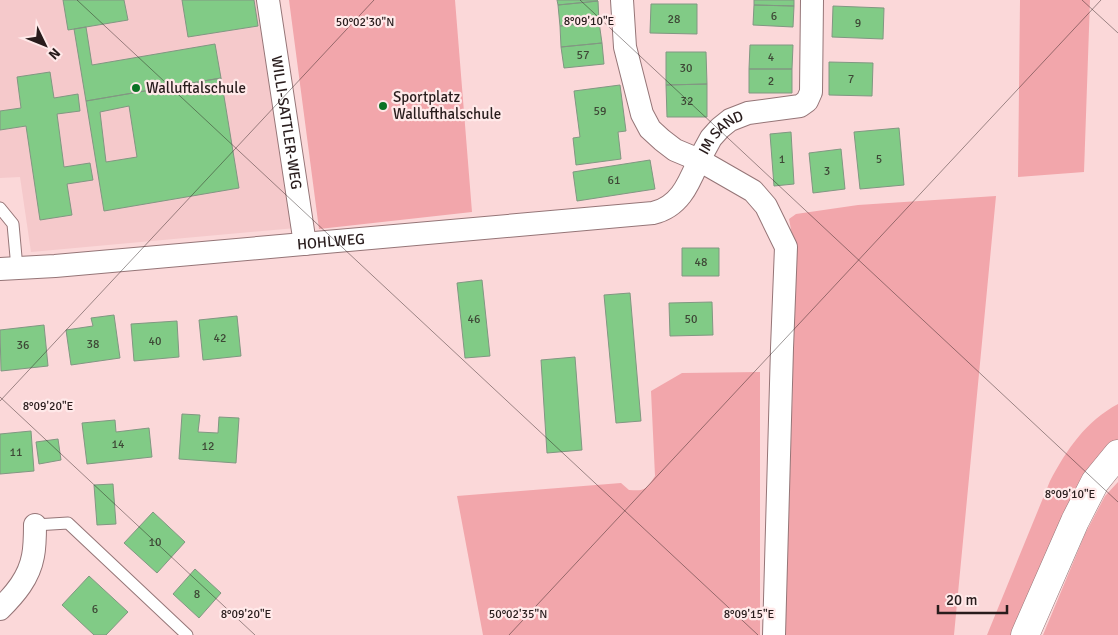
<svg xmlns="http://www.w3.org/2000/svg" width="1118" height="635" font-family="Signika,sans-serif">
  <rect width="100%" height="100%" fill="#fbd8d9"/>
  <path fill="#f5c9cb" d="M 0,0 L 258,0 L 296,228 L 31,252 L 20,177 L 0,178 Z"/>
  <path fill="#f2a6ab" d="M 289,0 L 455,0 L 472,212 L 319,229 Z
    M 1020,0 L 1090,0 L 1084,172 L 1018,177 Z
    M 996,196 L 954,635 L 785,635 L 793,380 L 792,277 L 793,240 L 789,219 L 796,214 L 858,205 Z
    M 760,372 L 760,635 L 483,635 L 457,496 L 621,483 L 629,490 C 645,491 646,490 655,476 L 651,391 L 682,373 Z
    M 1118,404 L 1118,439 L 1091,467 L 1072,497 L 1014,635 L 987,635 L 1050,481 C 1067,449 1086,421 1118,404 Z
    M 1118,482 L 1118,635 L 1043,635 L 1085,534 L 1105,496 Z"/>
  <path fill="#81cb86" stroke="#819782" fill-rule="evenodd" d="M 63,0 L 124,0 L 128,20 L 68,30 Z
    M 182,0 L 254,0 L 258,26 L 188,37 Z
    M 557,0 L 597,0 L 598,1 L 558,5 Z
    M 754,0 L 794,0 L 794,6 L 754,5 Z
    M 598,1 L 599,22 L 560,26 L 558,5 Z
    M 651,4 L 697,4 L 697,34 L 650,33 Z
    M 754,5 L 794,6 L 793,27 L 753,25 Z
    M 833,6 L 884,8 L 883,39 L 832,37 Z
    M 599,22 L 602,43 L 561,47 L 560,26 Z
    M 86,27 L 92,65 L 215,44 L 221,78 L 86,101 L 74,29 Z
    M 602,43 L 604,64 L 564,68 L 561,47 Z
    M 750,45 L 793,45 L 792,69 L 749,69 Z
    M 666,52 L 706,52 L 707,84 L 666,85 Z
    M 829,62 L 873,63 L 872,96 L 829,95 Z
    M 749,69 L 792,69 L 792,93 L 749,93 Z
    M 50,72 L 54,98 L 78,94 L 80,111 L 57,114 L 64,167 L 90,163 L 93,180 L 67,184 L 72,215 L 40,220 L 26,126 L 0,130 L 0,111 L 21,108 L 17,77 Z
    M 221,78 L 239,188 L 104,211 L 86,101 ZM 129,106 L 137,157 L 106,162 L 100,112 Z
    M 707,84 L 707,117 L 667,117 L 666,85 Z
    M 620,85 L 626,131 L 618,132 L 621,159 L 576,165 L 573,138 L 580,137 L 574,91 Z
    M 899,128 L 904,185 L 860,189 L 854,132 Z
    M 791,132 L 794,184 L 774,186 L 770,134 Z
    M 841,149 L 845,189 L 813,193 L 809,153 Z
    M 650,160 L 655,189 L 577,201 L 573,172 Z
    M 682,248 L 719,248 L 719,276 L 682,276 Z
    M 482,280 L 490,356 L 465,358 L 457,283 Z
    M 630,293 L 641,421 L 616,423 L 604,295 Z
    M 712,302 L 713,335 L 670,336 L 669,303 Z
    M 114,315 L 120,358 L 71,365 L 66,330 L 93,326 L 91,318 Z
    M 237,316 L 241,356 L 203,360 L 199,320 Z
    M 177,321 L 179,357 L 134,361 L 131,324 Z
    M 44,325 L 48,366 L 1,371 L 0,330 Z
    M 575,357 L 582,450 L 547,453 L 541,360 Z
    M 182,414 L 200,415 L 198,432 L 218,433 L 219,417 L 239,418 L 236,463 L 179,459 Z
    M 115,420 L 116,432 L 149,428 L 152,457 L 87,464 L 82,423 Z
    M 31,431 L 34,471 L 0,474 L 0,434 Z
    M 58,439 L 61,460 L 39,464 L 36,442 Z
    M 113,484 L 116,524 L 97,525 L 94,485 Z
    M 153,512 L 185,542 L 157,573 L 124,543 Z
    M 195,569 L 221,593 L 199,618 L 173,594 Z
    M 89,576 L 128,612 L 106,635 L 94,635 L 62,605 Z"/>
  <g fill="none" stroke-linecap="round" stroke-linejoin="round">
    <defs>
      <path id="lane" d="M 0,208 L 13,224 L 17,268
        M 35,525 L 68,523 L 187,635"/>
      <g id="street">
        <path id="s1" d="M 268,0 L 305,244"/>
        <path id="s2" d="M 622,0 L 625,47 L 642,114 L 650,129 L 662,140 L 675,150 L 699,160 L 711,138 L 720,128 L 730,120 L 748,113 L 800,106 L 807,101 L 811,92 L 812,0"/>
        <path id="s3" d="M 0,269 L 55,266 L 653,213 C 680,207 689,183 699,160 L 753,191 L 766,206 L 786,247 L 782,348 L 774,635"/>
        <path d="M 0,609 C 15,594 29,578 33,556 C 35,546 35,535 35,525"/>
      </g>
      <path id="secondary" d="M 1025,635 L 1075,521 L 1095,482 L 1118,454"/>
    </defs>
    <use href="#lane" stroke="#957577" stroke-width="13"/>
    <use href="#street" stroke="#957577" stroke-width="24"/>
    <use href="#secondary" stroke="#957577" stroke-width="29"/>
    <use href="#lane" stroke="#fff" stroke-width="11"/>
    <use href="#street" stroke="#fff" stroke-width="22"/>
    <use href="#secondary" stroke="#fff" stroke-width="28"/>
  </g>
  <path fill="none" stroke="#281c1c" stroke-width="1" stroke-opacity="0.45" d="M 77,0 L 758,635M 580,0 L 1118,502M 1082,0 L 1118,33M 0,397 L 255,635M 0,401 L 374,0M 509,635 L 1101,0"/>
  <g fill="#0b7324" stroke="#ffe9e9" stroke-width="2">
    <circle cx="136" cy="88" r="5"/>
    <circle cx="383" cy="106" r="5"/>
  </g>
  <g text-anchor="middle" stroke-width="4.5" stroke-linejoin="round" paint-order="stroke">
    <g font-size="12" fill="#3e4836">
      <text x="774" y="20">6</text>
      <text x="674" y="23">28</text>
      <text x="858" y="27">9</text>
      <text x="583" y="59">57</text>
      <text x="771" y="61">4</text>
      <text x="686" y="72">30</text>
      <text x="851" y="83">7</text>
      <text x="771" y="85">2</text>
      <text x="687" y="105">32</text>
      <text x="600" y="115">59</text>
      <text x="782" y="163">1</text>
      <text x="879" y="163">5</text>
      <text x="827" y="175">3</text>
      <text x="614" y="184">61</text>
      <text x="701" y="266">48</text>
      <text x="474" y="323">46</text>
      <text x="691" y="323">50</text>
      <text x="220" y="342">42</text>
      <text x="155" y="345">40</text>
      <text x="93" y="348">38</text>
      <text x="23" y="349">36</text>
      <text x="118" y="448">14</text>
      <text x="208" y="450">12</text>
      <text x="16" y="456">11</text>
      <text x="155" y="546">10</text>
      <text x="197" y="598">8</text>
      <text x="95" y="613">6</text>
    </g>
    <g font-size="15" fill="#281c1c" stroke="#ffe9e9" text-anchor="start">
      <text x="146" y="93">Walluftalschule</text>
      <text x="393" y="102">Sportplatz<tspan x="393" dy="17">Wallufthalschule</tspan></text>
    </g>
    <g font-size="15" fill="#281c1c" stroke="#ffe9e9">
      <text dy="5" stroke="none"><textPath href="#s1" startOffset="124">WILLI-SATTLER-WEG</textPath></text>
      <text dy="5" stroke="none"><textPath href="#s2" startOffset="228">IM SAND</textPath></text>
      <text dy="5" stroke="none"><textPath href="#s3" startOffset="332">HOHLWEG</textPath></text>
    </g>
  </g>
  <g font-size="12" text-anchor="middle" fill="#281c1c" stroke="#ffe9e9" stroke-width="4.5" stroke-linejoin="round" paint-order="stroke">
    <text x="589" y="25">8°09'10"E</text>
    <text x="365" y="26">50°02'30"N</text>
    <text x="48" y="410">8°09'20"E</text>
    <text x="1070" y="498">8°09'10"E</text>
    <text x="518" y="618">50°02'35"N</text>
    <text x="246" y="618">8°09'20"E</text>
    <text x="749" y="618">8°09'15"E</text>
  </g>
  <g transform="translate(45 45) rotate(133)" stroke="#ffe9e9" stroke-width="4" paint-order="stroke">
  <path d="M0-4L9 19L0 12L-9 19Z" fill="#281c1c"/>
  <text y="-8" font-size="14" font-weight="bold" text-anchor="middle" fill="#281c1c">N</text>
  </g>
  <path d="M938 605v8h69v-8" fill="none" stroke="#281c1c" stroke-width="2.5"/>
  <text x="946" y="605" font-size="15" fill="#281c1c" stroke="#ffe9e9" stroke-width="4" paint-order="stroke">20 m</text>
</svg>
